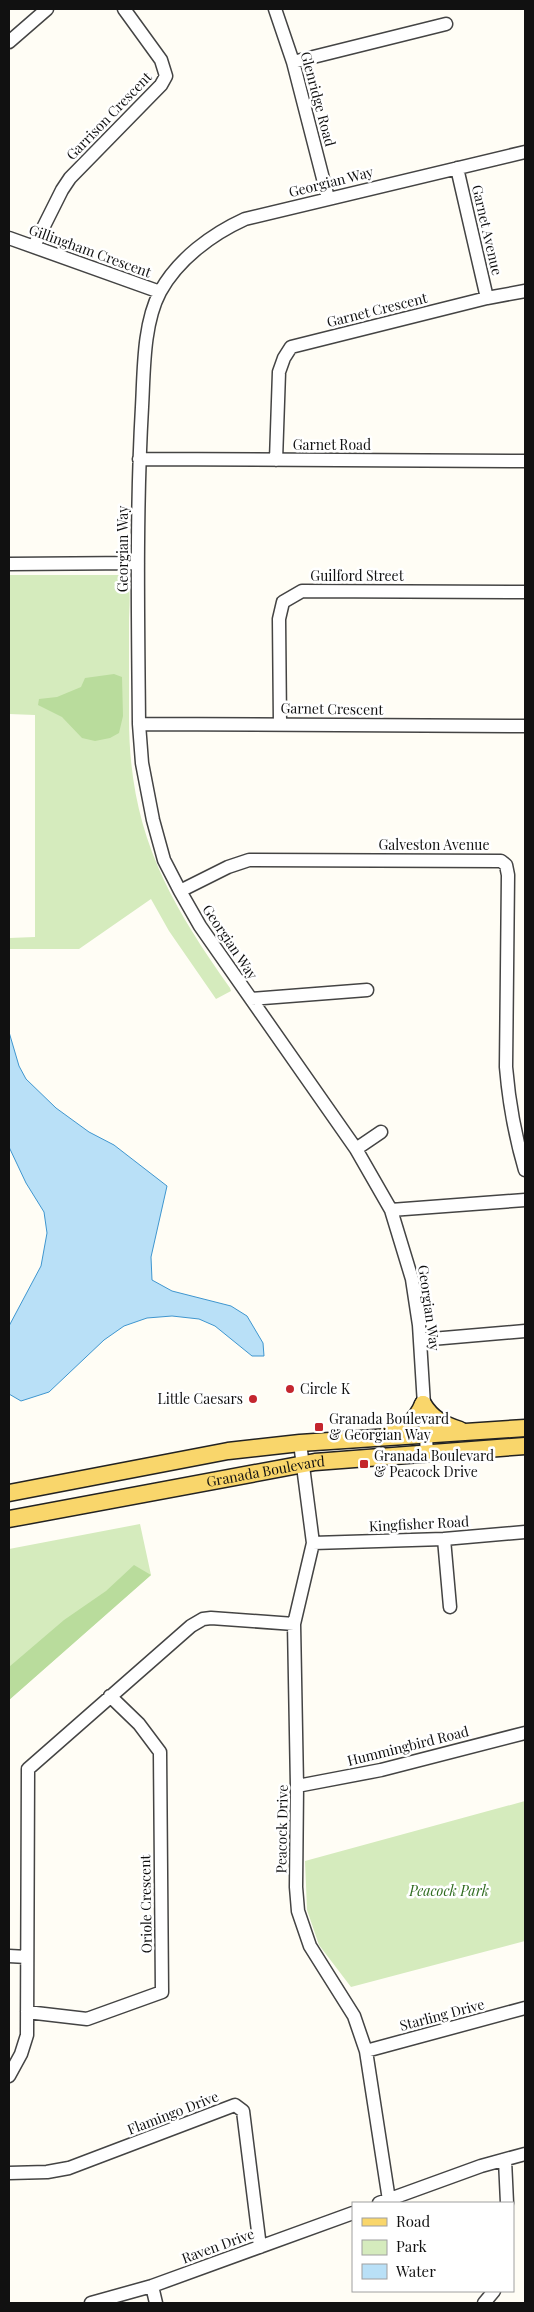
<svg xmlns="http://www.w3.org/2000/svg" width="534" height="2312" font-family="'Playfair Display',serif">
  <rect width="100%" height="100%" fill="#fffdf5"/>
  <path fill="#d5ebbd" d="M 9,575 L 119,575 L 128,582 C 131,594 129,610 129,623 C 129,655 129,686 129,718 C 129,830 167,899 230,988 L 231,991 L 216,999 L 169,931 L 151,899 L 79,949 L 9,949 L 9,938 L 35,937 L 35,715 L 9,714 Z
    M 140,1524 L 151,1575 L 9,1700 L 9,1549 Z
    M 525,1801 L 525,1941 L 351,1987 L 319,1945 L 307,1910 L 305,1861 Z"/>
  <path fill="#b9dc9c" d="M 114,674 L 122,677 L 123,716 L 119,733 L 110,738 L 95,741 L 82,738 L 62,717 L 38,705 L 39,699 L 57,697 L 81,687 L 85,678 Z
    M 134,1565 L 151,1575 L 9,1700 L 9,1667 L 64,1620 L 106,1591 Z"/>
  <path fill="#b9e0f7" stroke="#3f96cf" d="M 9,1032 L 19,1066 L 26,1079 L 56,1108 L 89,1132 L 114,1145 L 167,1186 L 151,1257 L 152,1280 L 172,1291 L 231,1306 L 247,1316 L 263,1343 L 264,1356 L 252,1356 L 215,1326 L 199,1319 L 172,1316 L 147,1318 L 124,1326 L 104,1340 L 49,1392 L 21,1401 L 9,1394 L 9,1326 L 41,1266 L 47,1233 L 44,1212 L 26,1183 L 9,1147 Z"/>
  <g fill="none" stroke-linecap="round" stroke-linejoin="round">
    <defs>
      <path id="minor" d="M 275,9 L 293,62 L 328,198
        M 9,42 L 47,9
        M 293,62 L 446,24
        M 457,168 L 487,298
        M 9,238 L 160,292
        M 34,246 L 62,190 L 70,178 L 161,85 L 166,76 L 161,60 L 124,9
        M 139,459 L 525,461
        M 276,460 L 279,372 L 284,358 L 291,347 L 487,298 L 525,291
        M 9,564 L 138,563
        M 139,724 L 525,726
        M 280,724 L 279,619 L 283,602 L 302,591 L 525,592
        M 180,891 L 228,867 L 249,860 L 501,861 L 506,865 L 508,875 L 506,1067 C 509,1103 515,1136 525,1170
        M 251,999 L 367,990
        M 356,1149 L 381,1132
        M 391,1210 L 525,1200
        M 420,1340 L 525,1331
        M 300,1443 L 313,1543 L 294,1624 L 297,1786 L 296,1887 L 298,1911 L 310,1946 L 354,2016 L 366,2051 L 389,2200
        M 427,1453 L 419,1325 L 412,1279 L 391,1210 L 356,1149 L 200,926 L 180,891 L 164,860 L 153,820 L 142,763 L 139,724 C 138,618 136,512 142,407 C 144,371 143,324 160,292 C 178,259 212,234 245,219 L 525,152
        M 444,1539 L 450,1607
        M 313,1543 L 444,1539 L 525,1532
        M 297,1786 L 381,1770 L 525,1733
        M 9,1956 L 27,1957
        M 27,2012 L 87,2019 L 162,1992 L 160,1752 L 139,1724 L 110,1696
        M 366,2051 L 525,2008
        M 9,2076 L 21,2054 L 27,2035 L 28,1769 L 191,1626 L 203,1619 L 211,1618 L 294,1624
        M 505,2160 L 507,2203
        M 9,2173 L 47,2172 L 69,2168 L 235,2105 L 243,2111 L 260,2247
        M 379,2203 L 481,2166 L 525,2154
        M 152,2286 L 156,2303
        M 91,2303 L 152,2286 L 353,2213
        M 484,2303 L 494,2291"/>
      <g id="major">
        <path d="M 423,1404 C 432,1419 444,1425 460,1430"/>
        <path d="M 389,1434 C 406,1427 416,1421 423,1404"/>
        <path d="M 9,1493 L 228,1451 L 300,1443 L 525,1428"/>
        <path id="s1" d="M 9,1519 L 315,1462 L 525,1446"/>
      </g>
    </defs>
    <use href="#minor" stroke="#444" stroke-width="15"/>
    <use href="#major" stroke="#222" stroke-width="19"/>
    <use href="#minor" stroke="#fff" stroke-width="12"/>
    <use href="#major" stroke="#f9d66b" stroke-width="16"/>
  </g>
  <g fill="#c4262e" stroke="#fff" stroke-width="2">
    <circle cx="290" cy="1389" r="5"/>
    <circle cx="253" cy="1399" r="5"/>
    <rect x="314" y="1422" width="10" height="10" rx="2.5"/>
    <rect x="359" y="1459" width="10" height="10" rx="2.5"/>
  </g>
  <g text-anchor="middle" stroke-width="5" stroke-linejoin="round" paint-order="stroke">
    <g font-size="14" fill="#111" stroke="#fff">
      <text transform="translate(318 99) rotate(75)" y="5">Glenridge Road</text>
      <text transform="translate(109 116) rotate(-46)" y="5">Garrison Crescent</text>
      <text transform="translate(331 182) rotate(-14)" y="5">Georgian Way</text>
      <text transform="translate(487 230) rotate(77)" y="5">Garnet Avenue</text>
      <text transform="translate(90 251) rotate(20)" y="5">Gillingham Crescent</text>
      <text transform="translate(377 310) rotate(-14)" y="5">Garnet Crescent</text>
      <text x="332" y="450">Garnet Road</text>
      <text transform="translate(123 549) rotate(-90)" y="5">Georgian Way</text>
      <text x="357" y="581">Guilford Street</text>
      <text transform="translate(332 709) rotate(1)" y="5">Garnet Crescent</text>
      <text x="434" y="850">Galveston Avenue</text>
      <text transform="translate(230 942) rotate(56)" y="5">Georgian Way</text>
      <text transform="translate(429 1308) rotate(82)" y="5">Georgian Way</text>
      <text dy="5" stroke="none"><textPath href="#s1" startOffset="261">Granada Boulevard</textPath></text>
      <text transform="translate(419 1524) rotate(-3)" y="5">Kingfisher Road</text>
      <text transform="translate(408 1746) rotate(-14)" y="5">Hummingbird Road</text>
      <text transform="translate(282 1829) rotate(-89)" y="5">Peacock Drive</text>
      <text transform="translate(146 1904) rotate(-91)" y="5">Oriole Crescent</text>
      <text transform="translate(442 2015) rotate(-15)" y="5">Starling Drive</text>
      <text transform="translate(173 2113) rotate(-21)" y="5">Flamingo Drive</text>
      <text transform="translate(218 2246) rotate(-20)" y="5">Raven Drive</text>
    </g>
    <g font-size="14" fill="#111" stroke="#fff" text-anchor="start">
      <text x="300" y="1394">Circle K</text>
      <text x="243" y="1404" text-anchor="end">Little Caesars</text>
      <text x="329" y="1424">Granada Boulevard<tspan x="329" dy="16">&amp; Georgian Way</tspan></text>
      <text x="374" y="1461">Granada Boulevard<tspan x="374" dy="16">&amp; Peacock Drive</tspan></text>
    </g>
    <g font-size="14" font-style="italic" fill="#2f6b1f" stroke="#fff">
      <text x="449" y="1896">Peacock Park</text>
    </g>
  </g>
  <rect width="534" height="2312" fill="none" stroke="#111111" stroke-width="20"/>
  <rect x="352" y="2202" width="162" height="90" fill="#ffffff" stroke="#a0a0a0"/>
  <rect x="362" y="2218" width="25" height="8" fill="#f9d66b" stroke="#a0a0a0"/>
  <text x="396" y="2227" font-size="15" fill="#111111">Road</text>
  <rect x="362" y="2240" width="25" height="15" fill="#d5ebbd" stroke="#a0a0a0"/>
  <text x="396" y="2252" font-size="15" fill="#111111">Park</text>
  <rect x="362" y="2264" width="25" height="15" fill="#b9e0f7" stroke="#a0a0a0"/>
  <text x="396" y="2277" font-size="15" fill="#111111">Water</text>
</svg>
